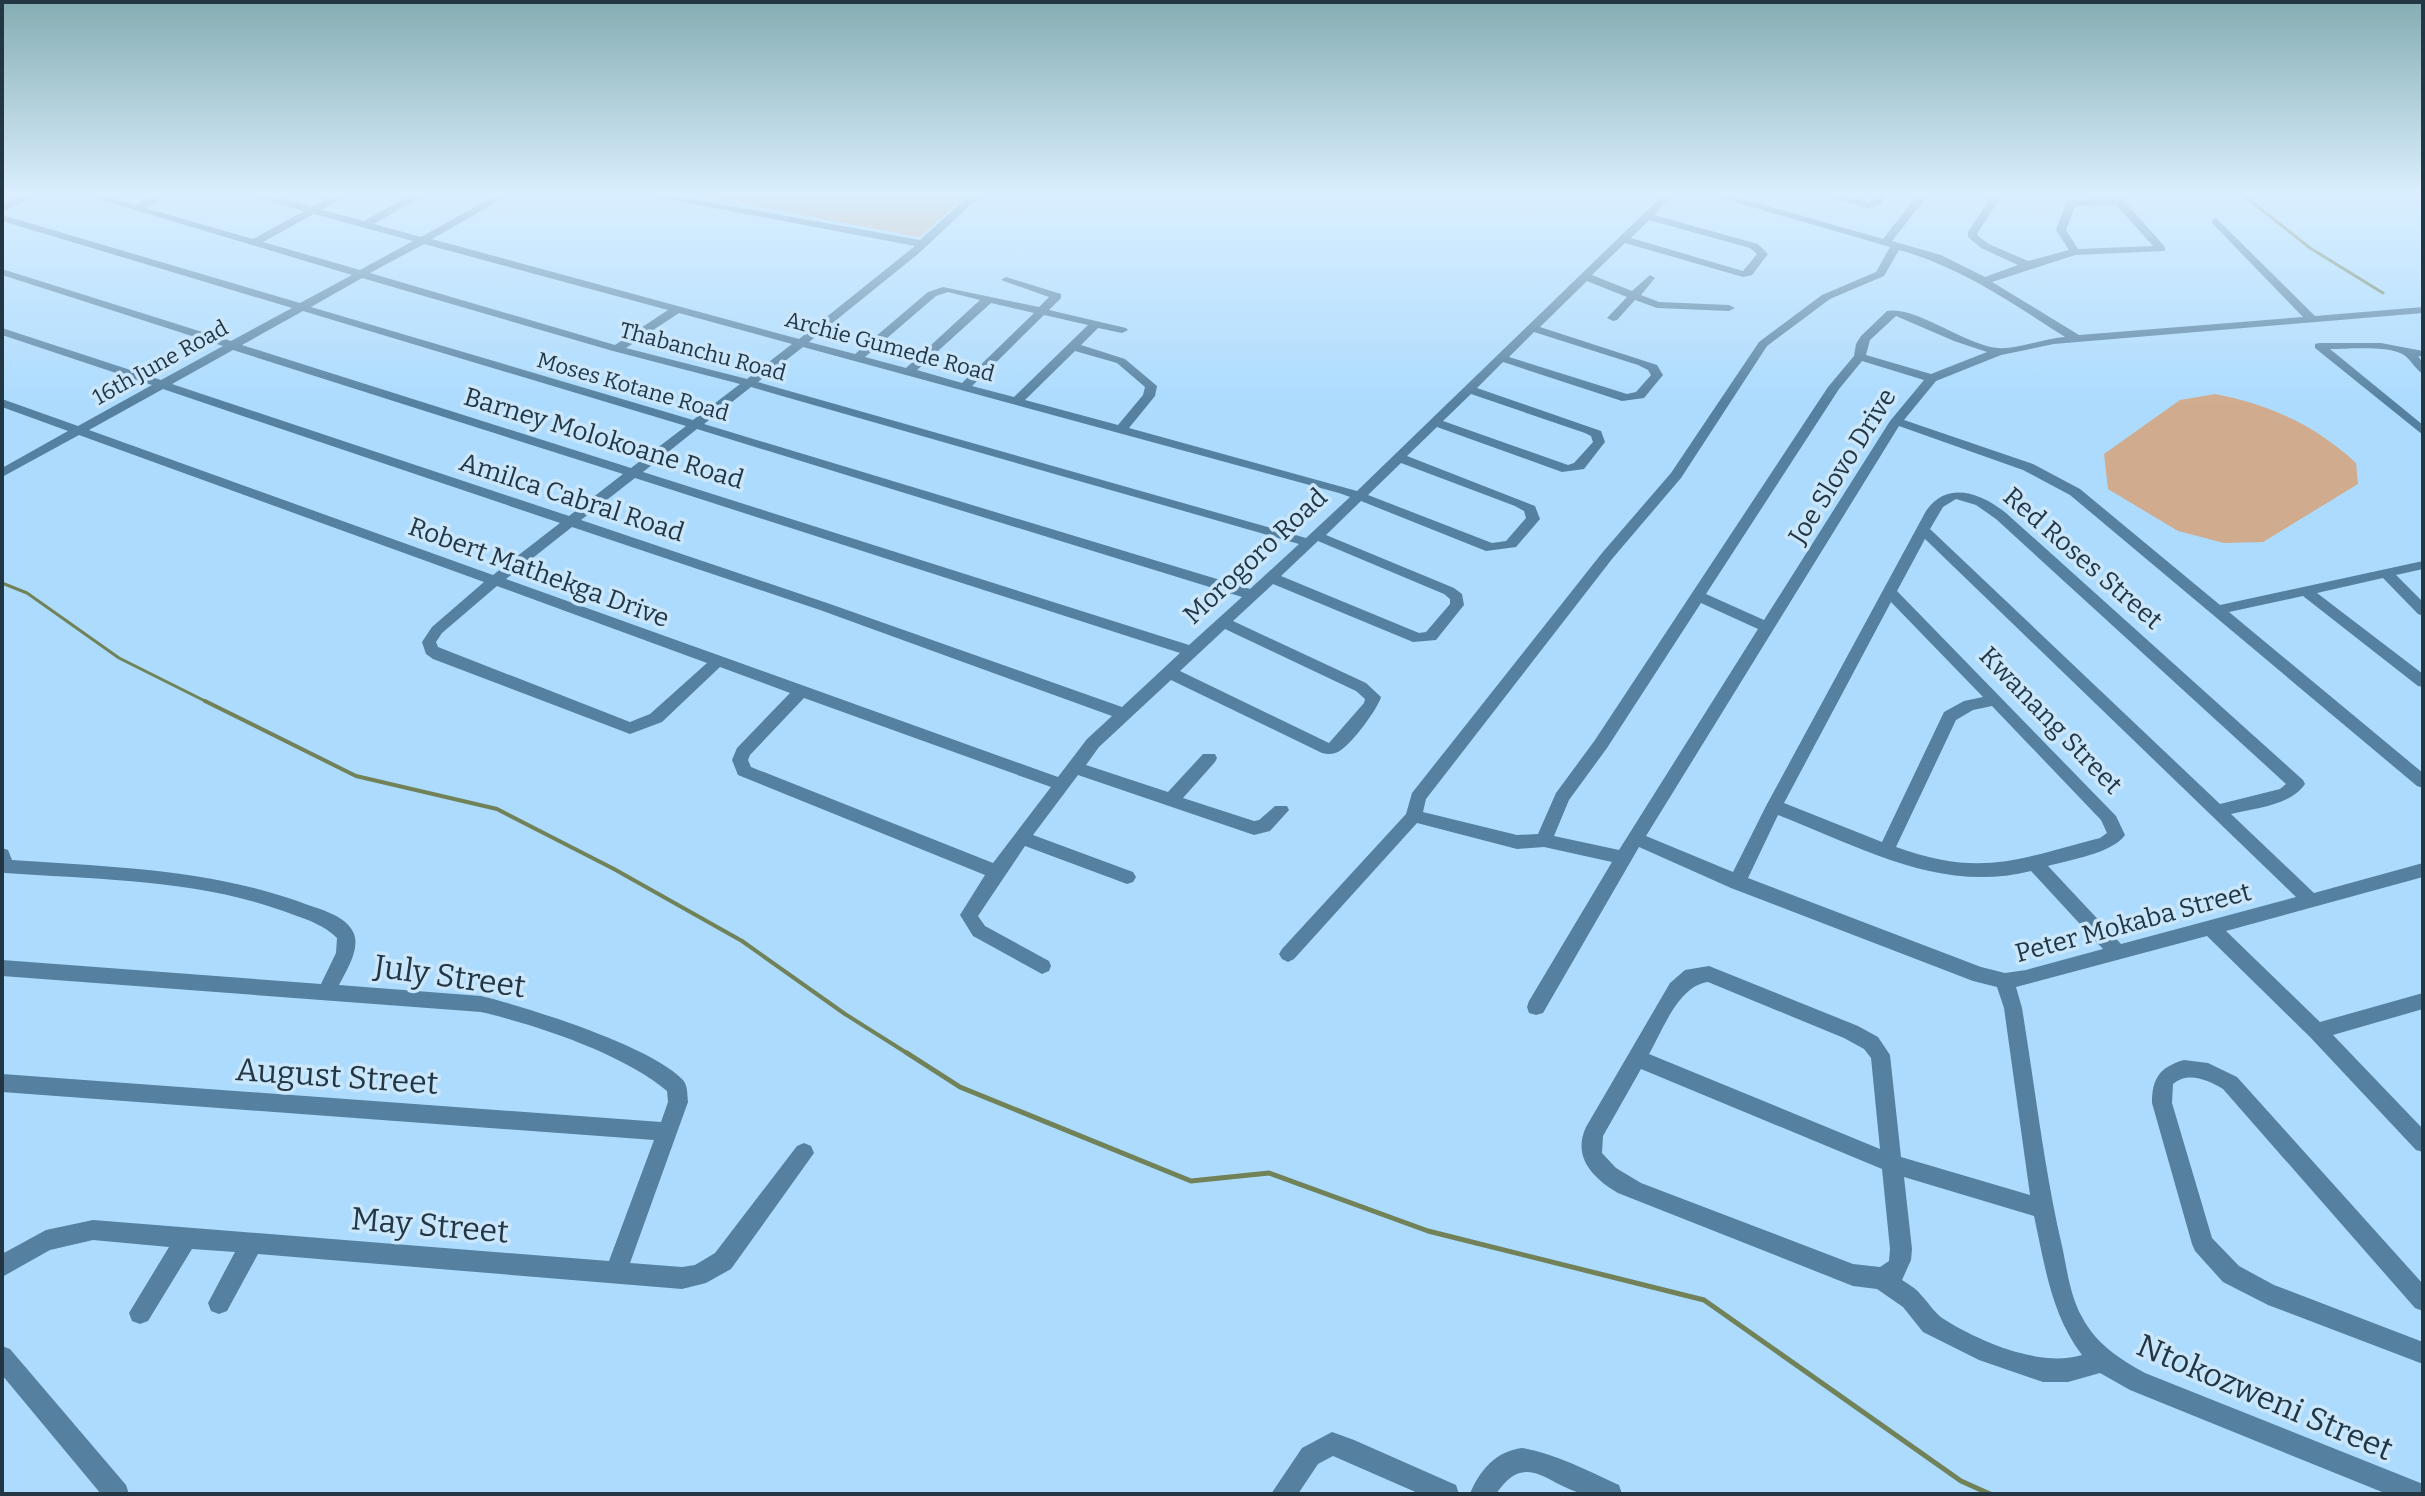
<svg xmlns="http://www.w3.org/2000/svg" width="2425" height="1496" font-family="Bitter,serif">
  <rect width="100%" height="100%" fill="#acdbfe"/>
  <path fill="#d1ab8d" d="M 693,194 L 968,194 L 919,237 Z
    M 2215,394 C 2271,405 2315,425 2356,463 L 2358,484 L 2263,542 L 2224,543 L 2178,531 L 2108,489 L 2104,454 L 2180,400 Z"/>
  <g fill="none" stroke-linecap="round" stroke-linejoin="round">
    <path stroke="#718258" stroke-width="3" d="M 2242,194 L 2310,248 L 2383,293
      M 2,583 L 27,593 L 119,658 L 209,703"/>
    <path stroke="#718258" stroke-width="4" d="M 205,701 L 356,776 L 497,809 L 614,869 L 742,941 L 845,1014 L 910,1055"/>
    <path stroke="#718258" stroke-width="5" d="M 907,1053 L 960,1087 L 1191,1181 L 1269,1173 L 1428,1231 L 1704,1300 L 1961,1481 L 1990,1494"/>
    <path fill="#55809f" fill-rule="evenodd" d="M 24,194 L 38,194 L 2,212 L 2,205 Z
      M 82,194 L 99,194 L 135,205 L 155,194 L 169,194 L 145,208 L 253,239 L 304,211 L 247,194 L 265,194 L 312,207 L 336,194 L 349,194 L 322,210 L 364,221 L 413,194 L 426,194 L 374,224 L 421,237 L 498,194 L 511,194 L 432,239 L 799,339 L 915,246 L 640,194 L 664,194 L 920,240 L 971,194 L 982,194 L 918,254 L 809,342 L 855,354 L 928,292 L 943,287 L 1039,307 L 1049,297 L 1001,280 L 1006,277 L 1061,294 L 1061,298 L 1049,310 L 1126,328 L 1128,330 L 1122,333 L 1098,328 L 1081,345 L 1125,359 L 1157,386 L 1155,396 L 1129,428 L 1357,491 L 1664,194 L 1675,194 L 1654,215 L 1758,244 L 1768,254 L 1752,275 L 1743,277 L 1625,243 L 1592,275 L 1632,291 L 1650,275 L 1655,278 L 1641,295 L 1659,302 L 1729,305 L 1735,308 L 1729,311 L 1657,308 L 1635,300 L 1617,320 L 1613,321 L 1607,318 L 1627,297 L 1587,281 L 1540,327 L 1657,365 L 1663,375 L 1644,398 L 1622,401 L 1503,362 L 1477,388 L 1601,431 L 1605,442 L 1584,469 L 1562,472 L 1437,427 L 1407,456 L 1535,506 L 1540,519 L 1516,547 L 1486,551 L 1361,501 L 1326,535 L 1454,588 L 1462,594 L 1464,605 L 1436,640 L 1413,642 L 1273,584 L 1233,621 L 1366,683 L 1381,697 C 1377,710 1353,742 1341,750 C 1336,754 1329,755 1322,753 L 1171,680 L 1099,747 L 1086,765 L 1168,792 L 1203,754 L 1215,754 L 1217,758 L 1215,762 L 1183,798 L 1254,821 L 1259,820 L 1275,806 L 1287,806 L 1289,810 L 1270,831 L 1254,835 L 1078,775 L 1033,835 L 1133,872 L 1136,877 L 1133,882 L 1127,884 L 1025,846 L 978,916 L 985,926 L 1049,961 L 1051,966 L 1049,971 L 1042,974 L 973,936 L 960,915 L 985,875 L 738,775 L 732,760 L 737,748 L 790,693 L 720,667 L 662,722 L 630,734 L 433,659 L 426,654 L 422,642 L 432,627 L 484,582 L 79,435 L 2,477 L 2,468 L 68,431 L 2,407 L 2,399 L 78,426 L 152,385 L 2,335 L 2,328 L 161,380 L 223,346 L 2,275 L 2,269 L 231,341 L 292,308 L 2,221 L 2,215 L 300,303 L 352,275 ZM 314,214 L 413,241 L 360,270 L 263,242 ZM 1649,220 L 1750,248 L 1757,254 L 1743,271 L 1631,238 ZM 424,244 L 668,310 L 615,345 L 370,273 ZM 362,278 L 613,351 L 740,384 L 693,420 L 311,307 ZM 948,292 L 980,300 L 906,368 L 865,357 L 936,296 ZM 991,303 L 1034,313 L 962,383 L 917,370 ZM 303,311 L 686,426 L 631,468 L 242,345 ZM 679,313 L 792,344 L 747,379 L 626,348 ZM 1044,315 L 1088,325 L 1014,397 L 972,386 ZM 1534,332 L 1638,365 L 1648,370 L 1651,375 L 1636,392 L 1627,394 L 1509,357 ZM 803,347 L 1339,493 L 1350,497 L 1306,538 L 758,382 ZM 233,350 L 623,474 L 569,516 L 172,384 ZM 1075,351 L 1117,363 L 1145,387 L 1143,395 L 1118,425 L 1025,400 ZM 751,387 L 1299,544 L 1250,589 L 704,424 ZM 163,389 L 560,523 L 493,575 L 89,430 ZM 1471,394 L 1585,433 L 1591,436 L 1593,442 L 1574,463 L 1568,465 L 1443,421 ZM 697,429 L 1242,597 L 1189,645 L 643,472 ZM 1401,463 L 1515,506 L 1524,511 L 1526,518 L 1506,541 L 1492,543 L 1368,495 ZM 635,478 L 1180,653 L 1122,707 L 830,604 L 581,520 ZM 572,527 L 820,610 L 1112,716 L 1087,739 L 1058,777 L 506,579 ZM 1318,541 L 1444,594 L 1450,599 L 1450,604 L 1426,632 L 1419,633 L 1281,576 ZM 497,586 L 707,663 L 650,714 L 630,722 L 438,647 L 436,642 L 442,633 ZM 1225,629 L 1356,691 L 1365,699 L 1364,703 L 1329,743 L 1180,671 ZM 804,698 L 1051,787 L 993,863 L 751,767 L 748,760 L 750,755 Z
      M 1707,194 L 1725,194 L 1883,239 L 1918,194 L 1929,194 L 1892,241 L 1941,255 L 1985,277 L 2018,265 L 1981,248 L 1968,237 L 1968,232 L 1993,194 L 2003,194 L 1978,232 L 1978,236 L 1989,244 L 2028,261 L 2069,250 L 2056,230 L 2067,201 L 2111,199 L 2107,194 L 2118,194 L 2165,247 L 2165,251 L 2075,255 L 1992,282 L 2079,335 L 2303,317 L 2212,223 L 2212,219 L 2216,218 L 2315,316 L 2423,307 L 2423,313 L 2054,344 L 2001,355 L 1936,381 L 1904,420 L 2033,464 L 2080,489 L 2220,605 L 2423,561 L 2423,569 L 2396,575 L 2423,602 L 2423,616 L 2418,614 L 2383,578 L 2317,593 L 2423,674 L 2423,687 L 2418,686 L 2303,596 L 2229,612 L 2423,773 L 2423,788 L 2417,786 L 2070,495 L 2023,470 L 1899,426 L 1646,836 L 1733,872 L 1766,806 L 1926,511 C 1947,480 1981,493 2006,513 L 2303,780 L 2305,784 C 2290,806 2255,808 2231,814 L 2314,893 L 2423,863 L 2423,877 L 2226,931 L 2320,1022 L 2423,993 L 2423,1009 L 2333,1035 L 2423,1129 L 2423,1152 L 2416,1150 L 2310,1037 L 2207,936 L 2016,987 L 2022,1008 C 2035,1087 2044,1168 2062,1246 C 2067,1269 2070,1296 2082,1317 C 2096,1344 2120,1359 2145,1373 L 2423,1484 L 2423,1494 L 2387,1494 L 2130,1390 L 2100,1373 L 2068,1382 L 2043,1382 L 1979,1360 L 1923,1332 L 1903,1307 L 1877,1289 L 1853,1286 L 1618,1193 C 1593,1178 1572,1157 1586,1127 L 1670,983 L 1685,970 L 1709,966 L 1858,1026 L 1878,1037 L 1890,1055 L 1901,1157 L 2030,1195 L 2004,1008 L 1997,987 L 1973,981 L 1731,888 L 1639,847 L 1543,1013 L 1536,1015 L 1529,1013 L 1527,1007 L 1529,1001 L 1612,862 L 1544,847 L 1517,849 L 1417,823 L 1294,959 L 1288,962 L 1282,959 L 1279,954 L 1282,949 L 1406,814 L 1412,793 L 1602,553 L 1671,473 L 1759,342 L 1822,295 L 1876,272 L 1890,247 ZM 2116,205 L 2153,246 L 2078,249 L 2066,230 L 2075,206 ZM 1899,250 C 1961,267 2012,303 2065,337 C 2046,338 2014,350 1998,348 C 1965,345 1915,305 1887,311 L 1861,336 L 1856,344 L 1854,356 L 1828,387 L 1595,740 L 1556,793 L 1538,834 L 1517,835 L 1423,812 L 1426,799 L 1612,559 L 1681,478 L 1767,346 L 1830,299 L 1884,276 ZM 1896,316 L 1954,341 L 1987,352 L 1931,374 L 1866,355 L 1870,340 ZM 1862,361 L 1924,380 L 1890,421 L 1764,620 L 1706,594 L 1839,389 ZM 1956,499 L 1976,505 L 1996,519 L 2286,784 L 2280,789 L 2220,804 L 1930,529 L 1943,507 ZM 1925,539 L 2296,897 L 2121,944 L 2048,866 C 2069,860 2113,853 2125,835 L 2116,816 L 1897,591 ZM 1891,602 L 1983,697 L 1964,701 L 1944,712 L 1882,842 L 1784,803 ZM 1701,603 L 1758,629 L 1619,850 L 1554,836 L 1569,800 L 1607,748 ZM 1992,706 L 2101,820 L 2107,833 L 2100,838 C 2018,859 1982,878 1896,847 L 1956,720 L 1973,710 ZM 1778,815 C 1861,847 1940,894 2031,871 L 2103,949 L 2026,970 L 2005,973 L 1981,967 L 1748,878 ZM 1708,982 L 1844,1038 L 1864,1049 L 1871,1058 L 1880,1149 L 1649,1054 C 1663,1030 1678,986 1708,982 ZM 1641,1069 L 1882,1169 L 1890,1249 L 1889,1261 L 1880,1267 L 1853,1264 L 1641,1183 L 1616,1168 L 1602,1153 L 1603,1136 ZM 1904,1177 L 2034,1216 C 2045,1266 2051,1314 2082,1355 C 2040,1368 1978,1341 1942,1318 C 1934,1312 1928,1302 1921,1295 C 1916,1288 1908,1284 1902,1280 L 1911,1260 L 1912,1249 Z
      M 1817,194 L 1837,194 L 1869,202 L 1876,194 L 1886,194 L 1880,205 L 1869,208 Z
      M 2319,343 L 2381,343 L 2423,351 L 2423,357 L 2418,356 L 2423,363 L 2423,374 C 2415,369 2412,361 2404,355 C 2390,345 2348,349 2330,349 L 2423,425 L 2423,435 L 2315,348 L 2315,344 Z
      M 2,848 L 8,850 L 12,860 C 113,867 213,869 308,905 C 323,910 348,917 354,934 C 360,950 346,971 339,985 L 481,996 C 527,1007 650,1046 682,1079 C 688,1085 687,1093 688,1102 L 630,1263 L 682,1267 L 695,1265 L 715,1253 L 797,1146 L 804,1143 L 811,1146 L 814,1153 L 731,1269 L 706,1283 L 682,1289 L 258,1254 L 227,1311 L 219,1314 L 211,1311 L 208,1303 L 235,1252 L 192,1249 L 148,1321 L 140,1324 L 132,1321 L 129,1313 L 169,1247 L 93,1240 L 50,1250 L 2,1277 L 2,1254 L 46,1230 L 93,1220 L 609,1261 L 654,1140 L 2,1092 L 2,1074 L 661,1122 L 668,1102 L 667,1091 C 624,1054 537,1025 481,1012 L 2,976 L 2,960 L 321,984 L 336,953 L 337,938 C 325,926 309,920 294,915 C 202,879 102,880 5,873 L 2,872 Z
      M 2184,1060 L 2208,1063 L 2237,1077 L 2423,1284 L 2423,1311 L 2415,1308 L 2223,1089 C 2208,1080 2188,1071 2173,1084 L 2172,1103 L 2212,1238 L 2239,1266 L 2274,1285 L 2423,1342 L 2423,1364 L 2268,1305 L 2223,1282 L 2195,1251 L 2192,1244 L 2152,1103 C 2152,1078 2160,1067 2184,1060 Z
      M 2,1346 L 10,1349 L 126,1485 L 129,1494 L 101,1494 L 2,1375 Z
      M 1332,1432 L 1354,1440 L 1456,1485 L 1459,1494 L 1420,1494 L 1333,1456 L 1318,1464 L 1298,1494 L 1271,1494 L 1302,1448 Z
      M 1522,1448 C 1556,1454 1588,1471 1619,1485 L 1622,1494 C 1610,1494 1595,1496 1584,1494 C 1547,1486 1527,1449 1496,1494 L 1470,1494 C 1479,1471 1496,1451 1522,1448 Z"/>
  </g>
  <linearGradient id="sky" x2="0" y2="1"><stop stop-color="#85adb2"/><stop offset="0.48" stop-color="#daefff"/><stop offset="1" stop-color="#daefff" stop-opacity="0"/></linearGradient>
  <rect width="2425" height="404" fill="url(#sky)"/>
  <g text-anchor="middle" stroke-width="7" stroke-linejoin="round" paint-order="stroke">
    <g font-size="22" fill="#233644" stroke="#cae6fb">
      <text transform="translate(890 346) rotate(15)" y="8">Archie Gumede Road</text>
      <text transform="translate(703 351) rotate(15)" y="8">Thabanchu Road</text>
      <text transform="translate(160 362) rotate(-29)" y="8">16th June Road</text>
      <text transform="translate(633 386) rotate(16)" y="8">Moses Kotane Road</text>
    </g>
    <g font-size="26" fill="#233644" stroke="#cae6fb">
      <text transform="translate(604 438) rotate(17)" y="9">Barney Molokoane Road</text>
      <text transform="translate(1842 466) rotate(-58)" y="9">Joe Slovo Drive</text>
      <text transform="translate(572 497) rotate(18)" y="9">Amilca Cabral Road</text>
      <text transform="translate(1255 556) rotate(-43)" y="9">Morogoro Road</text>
      <text transform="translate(2083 558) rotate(41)" y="9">Red Roses Street</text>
      <text transform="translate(539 572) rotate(20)" y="9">Robert Mathekga Drive</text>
      <text transform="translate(2051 720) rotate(46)" y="9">Kwanang Street</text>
      <text transform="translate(2133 922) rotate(-15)" y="9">Peter Mokaba Street</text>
    </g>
    <g font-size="32" fill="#233644" stroke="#cae6fb">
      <text transform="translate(450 976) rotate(8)" y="11">July Street</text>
      <text transform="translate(337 1076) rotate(4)" y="11">August Street</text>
      <text transform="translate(430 1225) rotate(5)" y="11">May Street</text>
      <text transform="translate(2265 1397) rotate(23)" y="11">Ntokozweni Street</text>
    </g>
  </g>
  <rect width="2425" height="1496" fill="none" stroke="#233644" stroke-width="8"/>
</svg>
